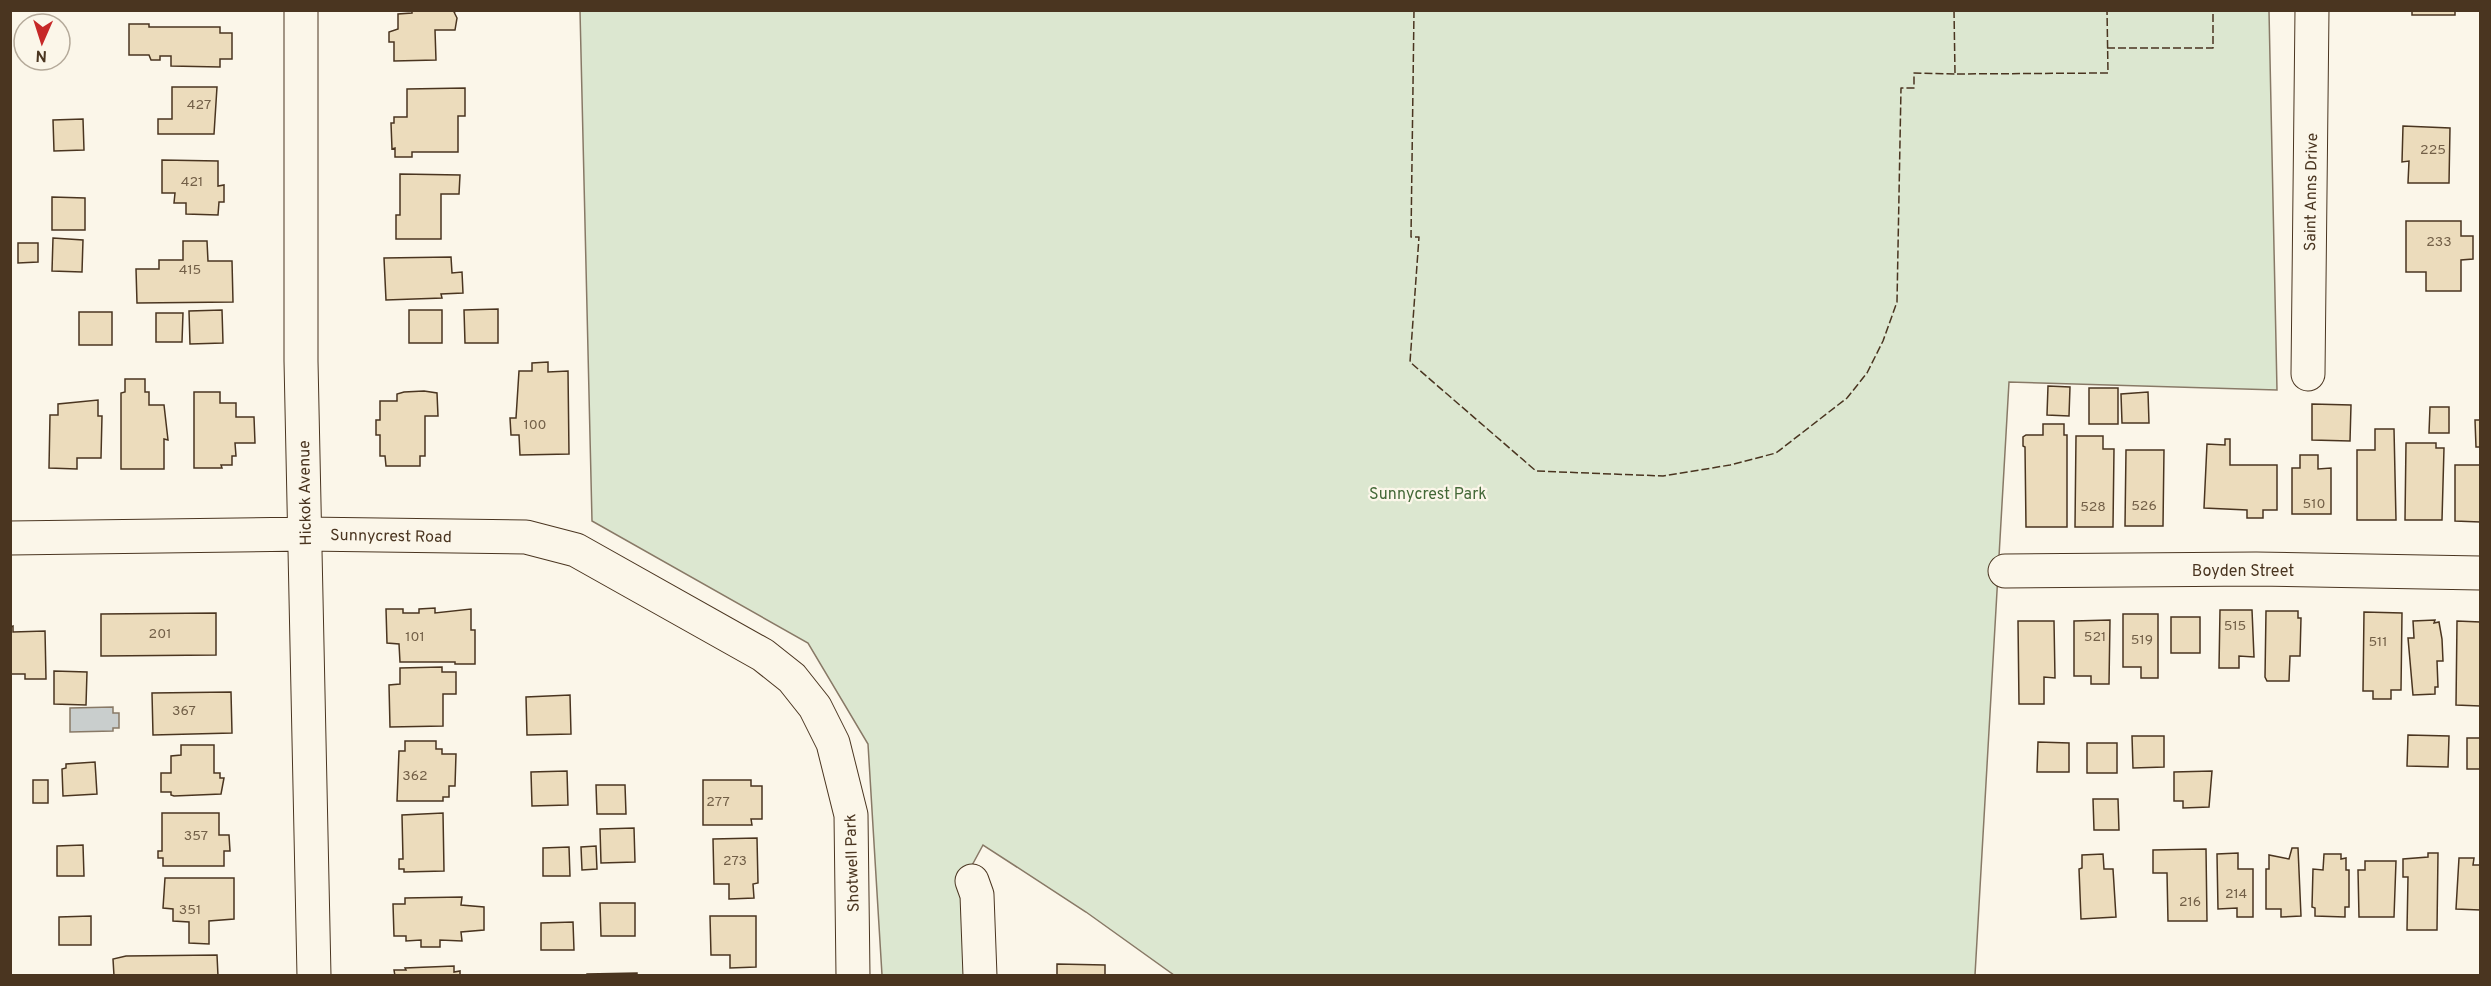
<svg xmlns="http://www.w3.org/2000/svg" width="2491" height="986" font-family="Overpass,sans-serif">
  <rect width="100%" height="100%" fill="#fbf6e9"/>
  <path fill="#dce7d0" stroke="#887966" stroke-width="1.5" d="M 580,11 L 2269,11 L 2277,390 L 2009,382 L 1975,975 L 1174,975 L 1086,912 L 983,845 L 963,882 L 964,975 L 882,975 L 868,744 L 808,643 L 592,521 Z"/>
  <path fill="#c9cecd" stroke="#887966" stroke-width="1.5" d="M 113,707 L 113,713 L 119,713 L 119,728 L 113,728 L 113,731 L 70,732 L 70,708 Z"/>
  <path fill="#ecdcbc" stroke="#4a3520" stroke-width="1.5" d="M 412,10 L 459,10 L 454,12 L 457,18 L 455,30 L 435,30 L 436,60 L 394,61 L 394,42 L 389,42 L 389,32 L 398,29 L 398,14 L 412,13 Z
    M 2412,10 L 2455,10 L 2455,15 L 2412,15 Z
    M 129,24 L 149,24 L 149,27 L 220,27 L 220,33 L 232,33 L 232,59 L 220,59 L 220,67 L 171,66 L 171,56 L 160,56 L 160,60 L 151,60 L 149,55 L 129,55 Z
    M 172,87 L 217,87 L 214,134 L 158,134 L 158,119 L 172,119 Z
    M 465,88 L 465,116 L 458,116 L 458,152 L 412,152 L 412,157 L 395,157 L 395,148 L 392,149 L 391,123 L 394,123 L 394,117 L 407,117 L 407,89 Z
    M 83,119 L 84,150 L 54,151 L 53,120 Z
    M 2403,126 L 2450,128 L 2449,183 L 2408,183 L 2409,161 L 2402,162 Z
    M 162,160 L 218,161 L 218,186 L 224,185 L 224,202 L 219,202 L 218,215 L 186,214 L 186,203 L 174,203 L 175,193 L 162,193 Z
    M 400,174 L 460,175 L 459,194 L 441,194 L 441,239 L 396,239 L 396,215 L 400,215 Z
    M 52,197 L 85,198 L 85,230 L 52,230 Z
    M 2406,221 L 2461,221 L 2461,236 L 2473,236 L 2473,259 L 2461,260 L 2461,291 L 2426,291 L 2426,272 L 2406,272 Z
    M 53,238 L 83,240 L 82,272 L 52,271 Z
    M 183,241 L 207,241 L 208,261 L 232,261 L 233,302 L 137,303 L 136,269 L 159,269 L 159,260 L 183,260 Z
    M 18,243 L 38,243 L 38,262 L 18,263 Z
    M 451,257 L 452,273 L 462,272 L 463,293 L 441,294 L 442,298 L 386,300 L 384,258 Z
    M 498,309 L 498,343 L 465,343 L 464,310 Z
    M 222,310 L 223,343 L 190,344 L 189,311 Z
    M 409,310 L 442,310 L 442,343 L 409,343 Z
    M 79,312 L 112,312 L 112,345 L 79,345 Z
    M 156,313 L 183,313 L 182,342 L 156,342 Z
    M 548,362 L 548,372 L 568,371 L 569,454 L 520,455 L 519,435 L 511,435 L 510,418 L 516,418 L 519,371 L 532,371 L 532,363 Z
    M 125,379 L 145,379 L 145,392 L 149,392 L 149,405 L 164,405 L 168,440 L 164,439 L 164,469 L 121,469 L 121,393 L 125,392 Z
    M 2048,386 L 2070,387 L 2069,416 L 2047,415 Z
    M 2089,388 L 2118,388 L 2118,424 L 2089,424 Z
    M 424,391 L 437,393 L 438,416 L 425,416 L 425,456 L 420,456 L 420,466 L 386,466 L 385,456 L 380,456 L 380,435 L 376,435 L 376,420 L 380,420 L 380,401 L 397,401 L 397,394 L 404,392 Z
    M 194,392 L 220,392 L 220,403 L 236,403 L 236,417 L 254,417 L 255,443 L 235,443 L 236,456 L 232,456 L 232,465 L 221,465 L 222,468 L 194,468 Z
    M 2148,392 L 2149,423 L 2122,423 L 2121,394 Z
    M 98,400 L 98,416 L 102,416 L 101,458 L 77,458 L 77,469 L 49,468 L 50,415 L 58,415 L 58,404 Z
    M 2312,404 L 2351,405 L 2350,441 L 2312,440 Z
    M 2430,407 L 2449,407 L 2449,433 L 2429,433 Z
    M 2475,420 L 2480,420 L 2480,447 L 2476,447 Z
    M 2043,424 L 2064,424 L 2064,435 L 2067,435 L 2067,527 L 2026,527 L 2025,447 L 2023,446 L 2023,437 L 2026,435 L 2043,435 Z
    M 2375,429 L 2394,429 L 2396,520 L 2357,520 L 2357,450 L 2375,450 Z
    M 2076,436 L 2103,436 L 2103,449 L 2114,449 L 2113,527 L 2075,527 Z
    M 2225,439 L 2230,439 L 2230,465 L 2277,465 L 2277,510 L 2263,510 L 2263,518 L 2247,518 L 2247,510 L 2204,508 L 2207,444 L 2225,445 Z
    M 2406,443 L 2436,443 L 2436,448 L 2444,448 L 2442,520 L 2405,520 Z
    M 2126,450 L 2164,450 L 2163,526 L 2125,526 Z
    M 2300,455 L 2318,455 L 2318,469 L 2331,468 L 2331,514 L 2292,514 L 2292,468 L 2300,468 Z
    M 2455,465 L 2480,465 L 2480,522 L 2455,521 Z
    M 435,608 L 435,613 L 471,609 L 471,630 L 475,630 L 475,664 L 455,664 L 455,662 L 400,662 L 399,644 L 387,643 L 386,609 L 403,609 L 403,613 L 419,613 L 419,609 Z
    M 2220,610 L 2252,610 L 2254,657 L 2239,656 L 2239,668 L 2219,668 Z
    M 2266,611 L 2298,611 L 2298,618 L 2301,618 L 2300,656 L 2290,656 L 2289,681 L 2267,681 L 2265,677 Z
    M 2364,612 L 2402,613 L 2401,690 L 2391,690 L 2391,699 L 2373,699 L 2373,691 L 2363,691 Z
    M 216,613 L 216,655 L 101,656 L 101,614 Z
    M 2123,614 L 2158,614 L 2158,678 L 2141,678 L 2141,667 L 2123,667 Z
    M 2171,617 L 2200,617 L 2200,653 L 2171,653 Z
    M 2110,620 L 2109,684 L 2091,684 L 2091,676 L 2074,676 L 2074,621 Z
    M 2435,620 L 2434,623 L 2439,622 L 2442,639 L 2443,661 L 2437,661 L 2438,687 L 2435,687 L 2435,694 L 2413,695 L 2408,638 L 2414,638 L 2413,621 Z
    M 2018,621 L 2054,621 L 2055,678 L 2044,677 L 2044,704 L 2019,704 Z
    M 2457,621 L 2480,622 L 2480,706 L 2456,705 Z
    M 13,626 L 13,632 L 45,631 L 46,679 L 25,679 L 25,674 L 10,674 L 10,627 Z
    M 442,667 L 442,672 L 456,672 L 456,694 L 443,694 L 443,726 L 390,727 L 389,685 L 400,684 L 400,668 Z
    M 54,671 L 87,672 L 86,705 L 54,704 Z
    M 231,692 L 232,733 L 153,735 L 152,693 Z
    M 570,695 L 571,734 L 527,735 L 526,697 Z
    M 2408,735 L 2449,736 L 2448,767 L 2407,766 Z
    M 2132,736 L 2164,736 L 2164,767 L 2133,768 Z
    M 2467,738 L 2480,738 L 2480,769 L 2467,769 Z
    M 405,741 L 436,741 L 436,749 L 442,749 L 442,754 L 456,754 L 455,786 L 449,786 L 449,797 L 443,797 L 443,801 L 397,801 L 399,751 L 405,751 Z
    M 2038,742 L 2069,743 L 2069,772 L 2037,772 Z
    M 2087,743 L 2117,743 L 2117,773 L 2087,773 Z
    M 181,745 L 214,745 L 214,773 L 220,773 L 220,778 L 224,778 L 221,794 L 174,796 L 171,795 L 171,792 L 161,792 L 161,773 L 171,773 L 171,756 L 181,755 Z
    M 95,762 L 97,794 L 63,796 L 62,769 L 66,768 L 66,764 Z
    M 567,771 L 568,805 L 532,806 L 531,772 Z
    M 2212,771 L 2209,807 L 2183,808 L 2183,801 L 2174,801 L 2174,772 Z
    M 33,780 L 48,780 L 48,803 L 33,803 Z
    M 703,780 L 751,780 L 751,786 L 762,786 L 762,819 L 751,819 L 752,825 L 703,825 Z
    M 596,785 L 625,785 L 626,814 L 597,814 Z
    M 2093,799 L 2118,799 L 2119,830 L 2094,830 Z
    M 162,813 L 219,813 L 219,835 L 229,835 L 230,851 L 224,851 L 224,866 L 163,866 L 163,858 L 158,858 L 158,851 L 162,851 Z
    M 443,813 L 444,871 L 404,872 L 404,869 L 399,869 L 399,859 L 403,859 L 402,815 Z
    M 634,828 L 635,862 L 601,863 L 600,829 Z
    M 757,838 L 758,883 L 753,884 L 754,898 L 729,899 L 729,884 L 714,884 L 713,839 Z
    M 83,845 L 84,876 L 57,876 L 57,846 Z
    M 596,846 L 597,869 L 582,870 L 581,847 Z
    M 569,847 L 570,876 L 543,876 L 543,848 Z
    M 2292,848 L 2298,848 L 2301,916 L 2281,917 L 2281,909 L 2266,909 L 2266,869 L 2269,869 L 2269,855 L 2289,859 Z
    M 2206,849 L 2207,921 L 2168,921 L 2167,873 L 2153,873 L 2153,850 Z
    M 2238,853 L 2238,869 L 2253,869 L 2253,917 L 2237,917 L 2237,908 L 2218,909 L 2217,854 Z
    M 2428,853 L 2438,853 L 2437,930 L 2407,930 L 2408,877 L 2403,877 L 2403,859 L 2428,857 Z
    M 2103,854 L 2104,869 L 2113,869 L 2116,917 L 2081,919 L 2079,869 L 2082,868 L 2082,855 Z
    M 2324,854 L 2341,854 L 2341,859 L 2346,858 L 2346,870 L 2349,870 L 2349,907 L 2345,907 L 2345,917 L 2315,916 L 2315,908 L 2312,907 L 2313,869 L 2323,870 Z
    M 2459,858 L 2474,858 L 2473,865 L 2480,865 L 2480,910 L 2456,909 Z
    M 2365,861 L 2396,861 L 2394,917 L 2359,917 L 2358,870 L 2365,870 Z
    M 165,878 L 234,878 L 234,919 L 209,921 L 209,944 L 189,943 L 189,922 L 173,921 L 173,909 L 163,908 Z
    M 462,897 L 461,905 L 484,907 L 484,930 L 461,932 L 462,941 L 440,940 L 440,947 L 421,947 L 421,940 L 406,941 L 406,936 L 394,936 L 393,904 L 405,904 L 405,898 Z
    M 600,903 L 635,903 L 635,936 L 601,936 Z
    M 91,916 L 91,945 L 59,945 L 59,917 Z
    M 710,916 L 756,916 L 756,967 L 730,968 L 730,955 L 711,955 Z
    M 573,922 L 574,950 L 541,950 L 541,923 Z
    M 217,955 L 218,976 L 114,976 L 113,959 L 126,956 Z
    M 1057,964 L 1105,965 L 1105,976 L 1057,976 Z
    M 454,966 L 454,972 L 460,971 L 460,976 L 395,976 L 394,970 L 406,970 L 405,968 Z
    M 637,973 L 637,976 L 587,976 L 587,974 Z"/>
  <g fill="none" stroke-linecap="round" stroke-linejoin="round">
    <defs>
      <path id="minor" d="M 301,10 L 301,361 L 314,976
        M 2308,374 L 2312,10
        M 10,538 L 305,534 L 526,537 L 576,550 L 763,655 L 792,678 L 815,707 L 833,743 L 851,815 L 853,976
        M 2005,571 L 2256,569 L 2480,573
        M 972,881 L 977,895 L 980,976"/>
    </defs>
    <use href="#minor" stroke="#4a3520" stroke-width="35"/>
    <use href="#minor" stroke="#fbf6e9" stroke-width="33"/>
    <path stroke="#4a3520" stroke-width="1.5" stroke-dasharray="8 3" stroke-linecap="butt" d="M 1414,10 L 1411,237 L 1419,237 L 1410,362 L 1536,471 L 1663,476 L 1730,465 L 1776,453 L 1847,398 L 1867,373 L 1883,341 L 1897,302 L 1901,88 L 1914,88 L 1914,73 L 1955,74
      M 1954,10 L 1955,74 L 2108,73 L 2107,10
      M 2107,48 L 2213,48 L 2213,10"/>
  </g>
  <g text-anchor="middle" stroke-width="4.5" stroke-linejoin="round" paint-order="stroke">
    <g font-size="14" fill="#725f47">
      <text x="199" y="109">427</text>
      <text x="2433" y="154">225</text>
      <text x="192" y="186">421</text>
      <text x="2439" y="246">233</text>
      <text x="190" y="274">415</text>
      <text x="535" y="429">100</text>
      <text x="2314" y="508">510</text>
      <text x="2144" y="510">526</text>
      <text x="2093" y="511">528</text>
      <text x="2235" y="630">515</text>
      <text x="160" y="638">201</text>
      <text x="415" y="641">101</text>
      <text x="2095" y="641">521</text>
      <text x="2142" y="644">519</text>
      <text x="2378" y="646">511</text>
      <text x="184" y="715">367</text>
      <text x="415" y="780">362</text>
      <text x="718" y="806">277</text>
      <text x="196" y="840">357</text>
      <text x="735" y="865">273</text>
      <text x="2236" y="898">214</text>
      <text x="2190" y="906">216</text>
      <text x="190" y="914">351</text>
    </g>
    <g font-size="16" fill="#4a3520" stroke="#fbf6e9">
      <text transform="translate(2310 192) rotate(-89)" y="6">Saint Anns Drive</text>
      <text transform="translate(304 493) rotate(-91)" y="6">Hickok Avenue</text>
      <text transform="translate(391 535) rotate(1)" y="6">Sunnycrest Road</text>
      <text x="2243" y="576">Boyden Street</text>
      <text transform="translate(851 863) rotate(-92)" y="6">Shotwell Park</text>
    </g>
    <g font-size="16" fill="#436837" stroke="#fbf6e9">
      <text x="1428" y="499">Sunnycrest Park</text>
    </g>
  </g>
  <rect width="2491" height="986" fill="none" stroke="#4a3520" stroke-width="24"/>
  <g transform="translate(42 42) rotate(183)"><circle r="28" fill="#fbf6e9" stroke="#b4a999" stroke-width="1.5"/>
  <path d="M0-4.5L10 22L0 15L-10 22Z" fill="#c62828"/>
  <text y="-9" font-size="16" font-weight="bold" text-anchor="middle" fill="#4a3520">N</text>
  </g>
</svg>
